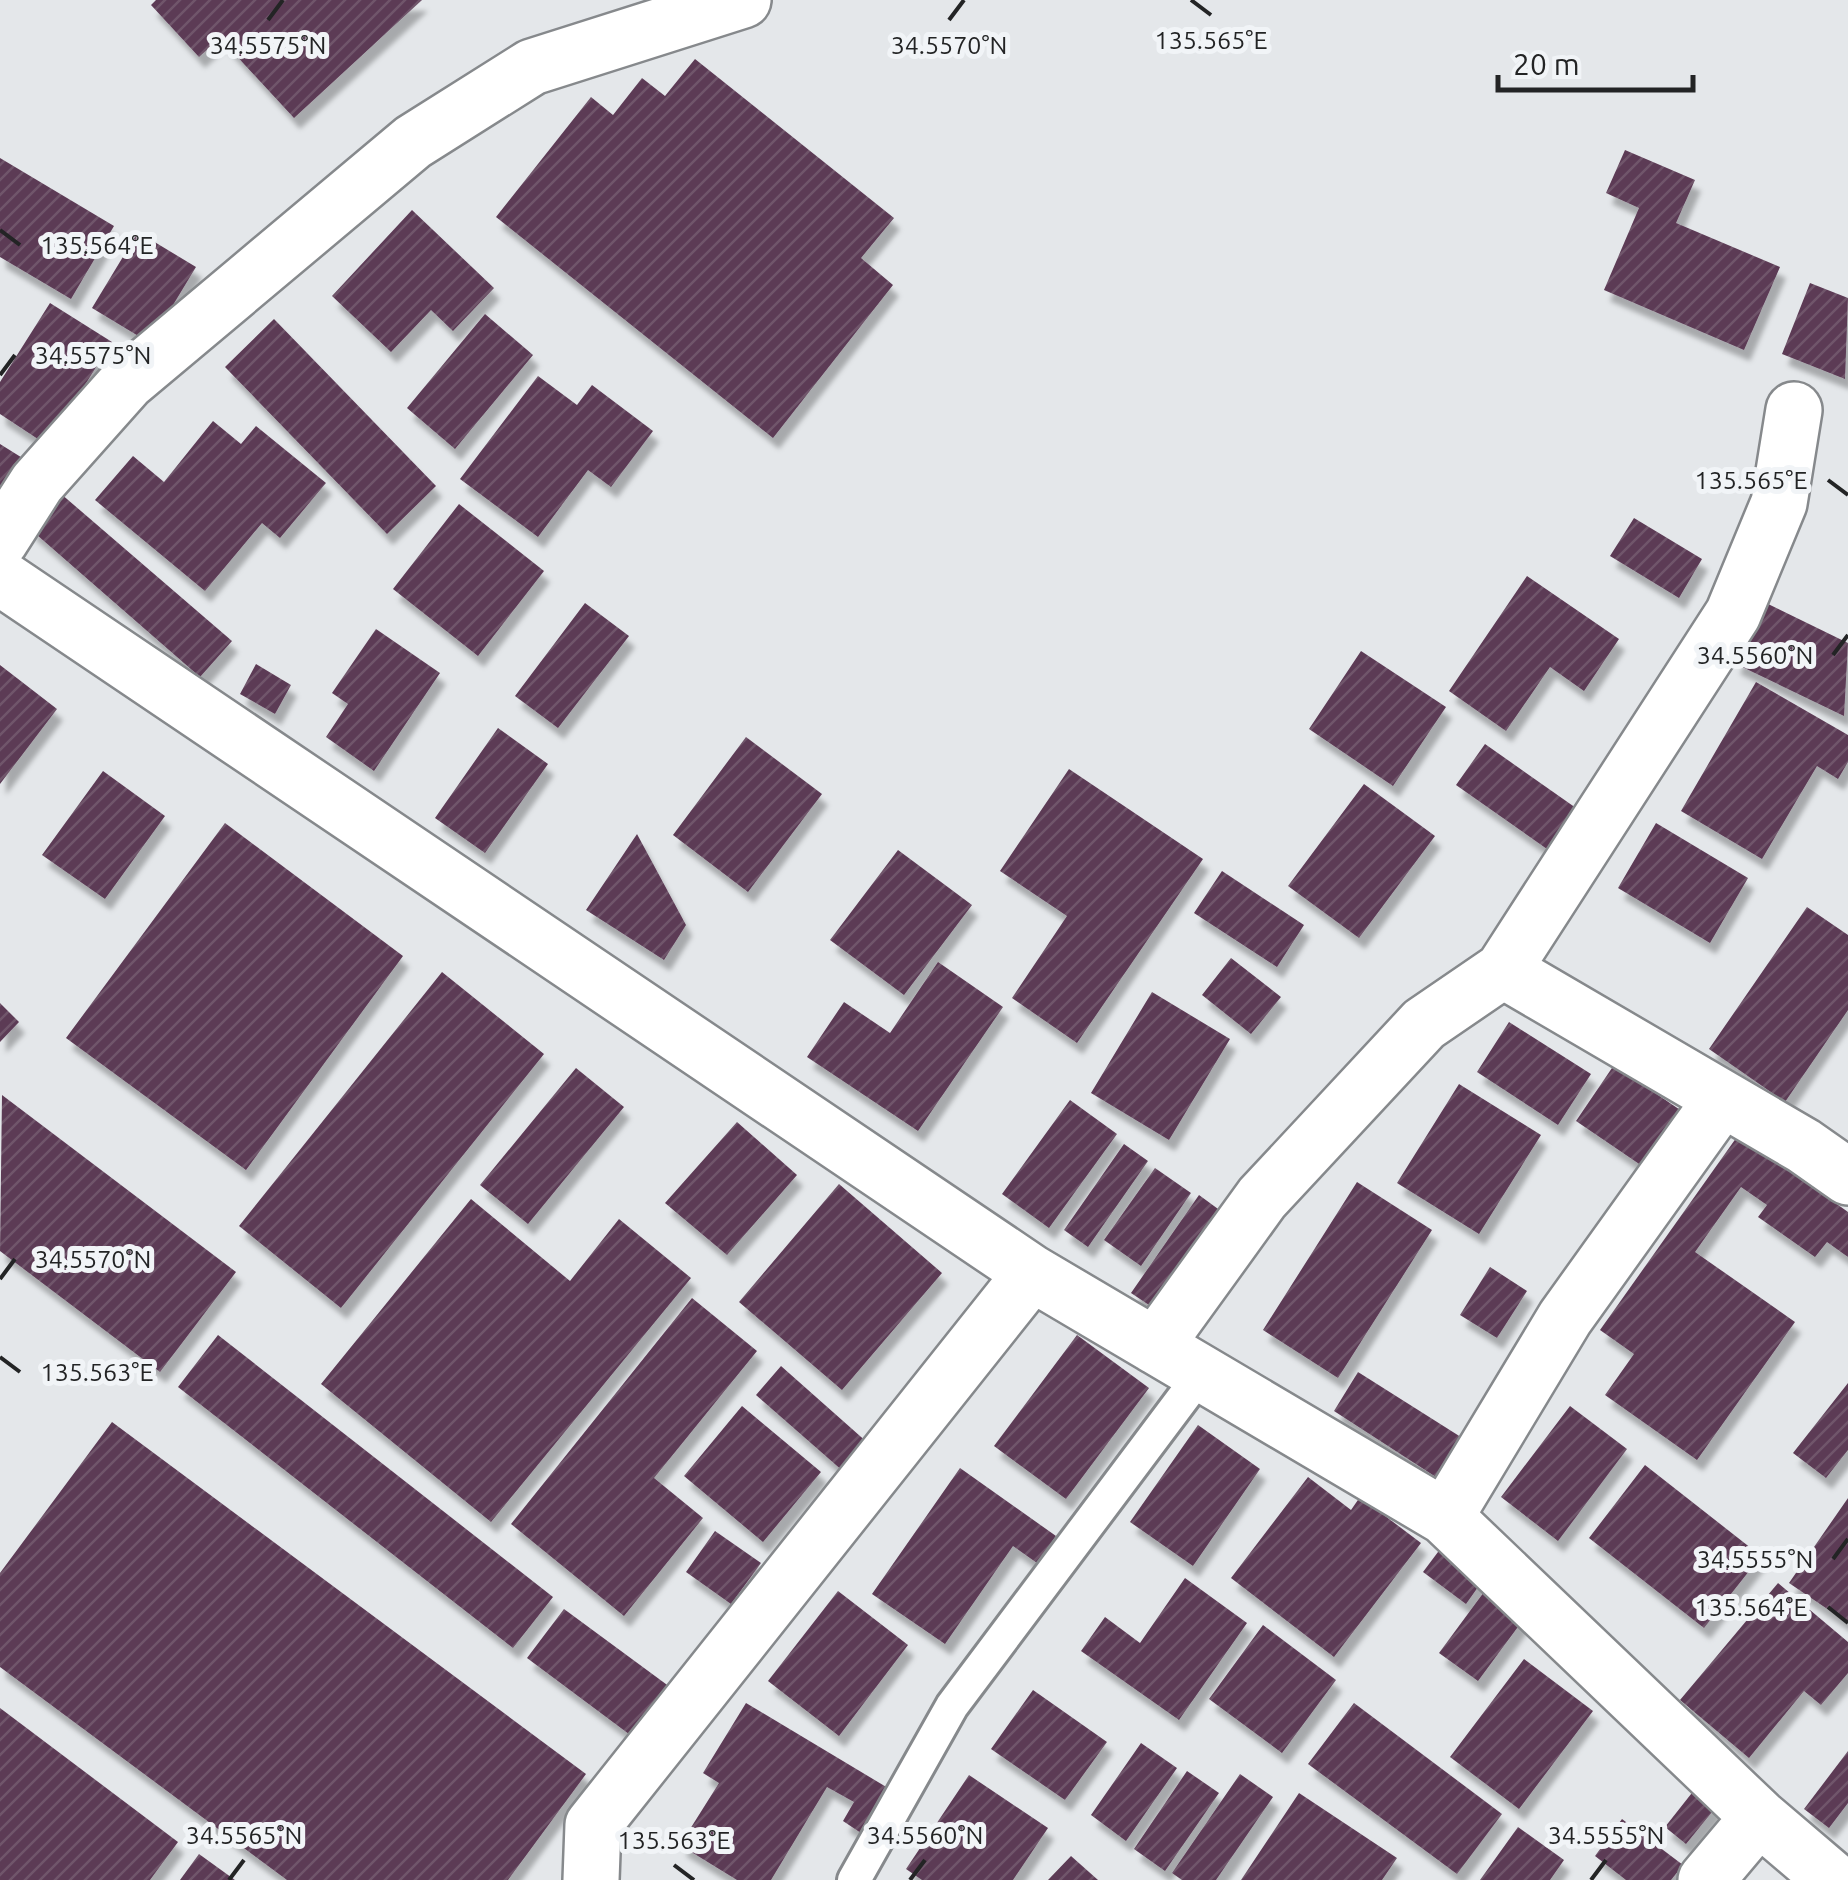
<svg xmlns="http://www.w3.org/2000/svg" width="1848" height="1880" font-family="Ubuntu,sans-serif">
  <defs>
    <pattern id="building-hatch" width="6" height="6" patternUnits="userSpaceOnUse" patternTransform="scale(2.5)"><rect width="6" height="6" fill="#5c3b55"/><path d="M-1 1l2-2M0 6l6-6M5 7l2-2" fill="none" stroke="#6f556a"/></pattern>
    <filter id="shadow"><feDropShadow dx="6" dy="11" stdDeviation="2.5" flood-color="#0004"/></filter>
  </defs>
  <rect width="100%" height="100%" fill="#e4e7ea"/>
  <path fill="url(#building-hatch)" filter="url(#shadow)" d="M 156,0 L 422,0 L 294,118 L 220,38 L 199,57 L 151,5 Z
    M 695,59 L 894,218 L 861,258 L 893,285 L 773,438 L 496,217 L 591,97 L 613,115 L 642,78 L 665,96 Z
    M 1625,150 L 1695,180 L 1676,223 L 1780,267 L 1744,350 L 1604,290 L 1639,208 L 1606,193 Z
    M 0,158 L 114,226 L 71,299 L 0,257 Z
    M 412,210 L 494,288 L 453,331 L 431,310 L 391,352 L 332,296 Z
    M 138,232 L 196,267 L 150,343 L 92,308 Z
    M 1810,283 L 1848,298 L 1845,379 L 1782,354 Z
    M 50,303 L 112,342 L 47,445 L 0,414 L 0,382 Z
    M 485,314 L 533,355 L 455,449 L 407,408 Z
    M 274,319 L 436,486 L 387,534 L 225,367 Z
    M 538,376 L 577,405 L 592,385 L 653,431 L 611,487 L 588,470 L 538,537 L 460,479 Z
    M 213,421 L 241,444 L 256,426 L 326,483 L 280,538 L 262,523 L 205,591 L 95,500 L 133,456 L 164,482 Z
    M 0,444 L 32,464 L 0,516 Z
    M 60,493 L 232,641 L 200,677 L 29,528 Z
    M 459,504 L 544,571 L 478,656 L 393,589 Z
    M 1634,518 L 1702,559 L 1679,598 L 1610,556 Z
    M 1527,576 L 1619,639 L 1584,691 L 1550,667 L 1506,731 L 1449,691 Z
    M 1764,602 L 1848,643 L 1844,716 L 1734,663 Z
    M 585,603 L 629,636 L 558,728 L 515,696 Z
    M 376,629 L 440,673 L 374,771 L 326,737 L 348,704 L 332,693 Z
    M 1361,651 L 1446,707 L 1393,786 L 1309,729 Z
    M 256,664 L 291,685 L 275,714 L 240,694 Z
    M 0,665 L 57,709 L 0,784 Z
    M 1756,682 L 1848,735 L 1848,762 L 1838,779 L 1817,766 L 1762,859 L 1681,811 Z
    M 498,728 L 548,764 L 485,853 L 435,818 Z
    M 746,737 L 822,794 L 748,892 L 673,835 Z
    M 1485,744 L 1576,808 L 1547,849 L 1456,785 Z
    M 1069,769 L 1203,859 L 1077,1043 L 1012,998 L 1067,916 L 1000,871 Z
    M 103,771 L 165,816 L 105,899 L 42,855 Z
    M 1364,784 L 1435,836 L 1359,938 L 1288,886 Z
    M 225,823 L 403,956 L 246,1170 L 66,1038 Z
    M 1656,823 L 1748,878 L 1710,943 L 1618,888 Z
    M 637,834 L 686,925 L 664,960 L 586,910 Z
    M 898,850 L 972,905 L 904,995 L 830,940 Z
    M 1222,871 L 1304,925 L 1277,967 L 1194,913 Z
    M 1807,907 L 1848,935 L 1848,1010 L 1785,1102 L 1709,1049 Z
    M 1231,958 L 1281,997 L 1251,1034 L 1202,995 Z
    M 938,962 L 1003,1007 L 918,1131 L 807,1057 L 844,1002 L 890,1033 Z
    M 442,972 L 544,1054 L 341,1308 L 239,1226 Z
    M 1152,992 L 1230,1039 L 1169,1140 L 1091,1093 Z
    M 0,1003 L 19,1022 L 0,1042 Z
    M 1509,1022 L 1591,1074 L 1558,1125 L 1477,1072 Z
    M 1614,1065 L 1689,1116 L 1651,1172 L 1576,1121 Z
    M 576,1068 L 624,1107 L 528,1224 L 480,1185 Z
    M 1459,1084 L 1541,1135 L 1479,1234 L 1397,1183 Z
    M 2,1095 L 236,1272 L 160,1372 L 0,1251 Z
    M 1070,1100 L 1117,1134 L 1049,1228 L 1002,1194 Z
    M 737,1122 L 797,1175 L 727,1255 L 665,1203 Z
    M 1739,1134 L 1848,1212 L 1848,1257 L 1827,1242 L 1815,1257 L 1758,1217 L 1767,1205 L 1741,1187 L 1695,1252 L 1795,1322 L 1697,1460 L 1605,1395 L 1634,1354 L 1600,1330 Z
    M 1124,1144 L 1148,1161 L 1088,1247 L 1064,1230 Z
    M 1155,1168 L 1191,1193 L 1141,1266 L 1104,1240 Z
    M 1357,1182 L 1432,1230 L 1338,1378 L 1263,1330 Z
    M 839,1184 L 942,1273 L 842,1390 L 739,1302 Z
    M 1199,1195 L 1229,1217 L 1161,1313 L 1131,1293 Z
    M 471,1199 L 570,1281 L 619,1219 L 691,1278 L 491,1522 L 321,1384 Z
    M 1490,1267 L 1527,1291 L 1497,1338 L 1460,1315 Z
    M 692,1298 L 757,1351 L 654,1478 L 703,1518 L 624,1616 L 511,1524 Z
    M 218,1335 L 553,1597 L 513,1648 L 178,1387 Z
    M 1077,1335 L 1149,1388 L 1066,1499 L 994,1446 Z
    M 781,1366 L 869,1444 L 844,1472 L 756,1395 Z
    M 1358,1372 L 1464,1439 L 1439,1479 L 1334,1411 Z
    M 1848,1383 L 1848,1450 L 1826,1478 L 1793,1453 Z
    M 742,1406 L 821,1472 L 763,1542 L 684,1476 Z
    M 1570,1406 L 1627,1449 L 1558,1541 L 1501,1497 Z
    M 112,1422 L 586,1774 L 508,1880 L 287,1880 L 0,1667 L 0,1573 Z
    M 1198,1425 L 1260,1469 L 1193,1566 L 1130,1522 Z
    M 1645,1465 L 1761,1556 L 1704,1628 L 1589,1538 Z
    M 960,1468 L 1056,1536 L 1037,1563 L 1013,1546 L 945,1644 L 872,1594 Z
    M 1308,1477 L 1351,1510 L 1360,1497 L 1421,1543 L 1334,1657 L 1231,1578 Z
    M 1848,1498 L 1848,1623 L 1789,1583 Z
    M 715,1531 L 761,1563 L 731,1604 L 686,1572 Z
    M 1441,1548 L 1483,1580 L 1466,1604 L 1423,1572 Z
    M 1185,1578 L 1247,1623 L 1179,1720 L 1081,1651 L 1105,1617 L 1140,1643 Z
    M 1778,1583 L 1848,1642 L 1848,1673 L 1821,1705 L 1804,1691 L 1749,1758 L 1680,1700 Z
    M 838,1591 L 908,1645 L 839,1736 L 768,1681 Z
    M 1484,1592 L 1523,1620 L 1478,1681 L 1439,1653 Z
    M 564,1609 L 674,1690 L 637,1740 L 527,1658 Z
    M 1263,1625 L 1336,1680 L 1282,1753 L 1209,1699 Z
    M 1524,1659 L 1593,1711 L 1519,1809 L 1450,1757 Z
    M 1033,1690 L 1107,1742 L 1065,1800 L 991,1749 Z
    M 746,1703 L 888,1788 L 861,1833 L 843,1821 L 854,1802 L 827,1787 L 771,1880 L 737,1880 L 680,1845 L 719,1783 L 703,1773 Z
    M 1354,1703 L 1502,1814 L 1457,1874 L 1308,1764 Z
    M 0,1708 L 178,1842 L 150,1880 L 0,1880 Z
    M 1141,1743 L 1177,1768 L 1126,1841 L 1091,1815 Z
    M 1848,1751 L 1848,1803 L 1829,1828 L 1804,1809 Z
    M 1187,1771 L 1219,1793 L 1165,1871 L 1134,1849 Z
    M 1240,1774 L 1273,1797 L 1216,1880 L 1182,1880 L 1172,1873 Z
    M 969,1775 L 1048,1828 L 1013,1880 L 922,1880 L 906,1869 Z
    M 1695,1789 L 1717,1806 L 1686,1844 L 1665,1827 Z
    M 1299,1793 L 1397,1858 L 1382,1880 L 1241,1880 Z
    M 1622,1819 L 1683,1865 L 1671,1880 L 1626,1880 L 1595,1856 Z
    M 1518,1827 L 1564,1860 L 1550,1880 L 1480,1880 Z
    M 199,1854 L 235,1880 L 180,1880 Z
    M 1071,1856 L 1098,1880 L 1048,1880 Z"/>
  <g fill="none" stroke-linecap="round" stroke-linejoin="round">
    <defs>
      <path id="service" d="M 854,1880 L 952,1706 L 1201,1374"/>
      <path id="minor" d="M 0,541 L 37,483 L 127,382 L 413,142 L 532,67 L 743,0
        M 0,577 L 1032,1273 L 1445,1517 L 1759,1817 L 1833,1880
        M 1503,970 L 1804,1146 L 1848,1177
        M 1155,1346 L 1262,1198 L 1424,1024 L 1503,970 L 1733,614 L 1779,503 L 1794,410
        M 1445,1517 L 1565,1318 L 1722,1099
        M 591,1880 L 593,1825 L 1032,1273
        M 1706,1880 L 1759,1817"/>
    </defs>
    <use href="#service" stroke="#86898c" stroke-width="38"/>
    <use href="#minor" stroke="#86898c" stroke-width="60"/>
    <use href="#service" stroke="#fff" stroke-width="32"/>
    <use href="#minor" stroke="#fff" stroke-width="55"/>
  </g>
  <path fill="none" stroke="#232425" stroke-width="4" d="M 1191,0 L 1211,15M 268,20 L 283,0M 949,20 L 964,0M 0,230 L 20,245M 0,375 L 15,355M 1828,480 L 1848,495M 1833,655 L 1848,635M 0,1279 L 15,1259M 0,1357 L 20,1372M 1833,1559 L 1848,1539M 1828,1607 L 1848,1623M 674,1865 L 694,1880M 229,1880 L 244,1860M 910,1880 L 925,1860M 1591,1880 L 1606,1860"/>
  <g font-size="25" text-anchor="middle" fill="#232425" stroke="#f1f4f7" stroke-width="10" stroke-linejoin="round" paint-order="stroke">
    <text x="1211" y="49">135.565°E</text>
    <text x="268" y="54">34.5575°N</text>
    <text x="949" y="54">34.5570°N</text>
    <text x="97" y="254">135.564°E</text>
    <text x="93" y="364">34.5575°N</text>
    <text x="1751" y="489">135.565°E</text>
    <text x="1755" y="664">34.5560°N</text>
    <text x="93" y="1268">34.5570°N</text>
    <text x="97" y="1381">135.563°E</text>
    <text x="1755" y="1568">34.5555°N</text>
    <text x="1751" y="1616">135.564°E</text>
    <text x="244" y="1844">34.5565°N</text>
    <text x="925" y="1844">34.5560°N</text>
    <text x="1606" y="1844">34.5555°N</text>
    <text x="674" y="1849">135.563°E</text>
  </g>
  <path d="M1498 75v15h195v-15" fill="none" stroke="#232425" stroke-width="5"/>
  <text x="1513" y="75" font-size="30" fill="#232425" stroke="#f1f4f7" stroke-width="8" paint-order="stroke">20 m</text>
</svg>
